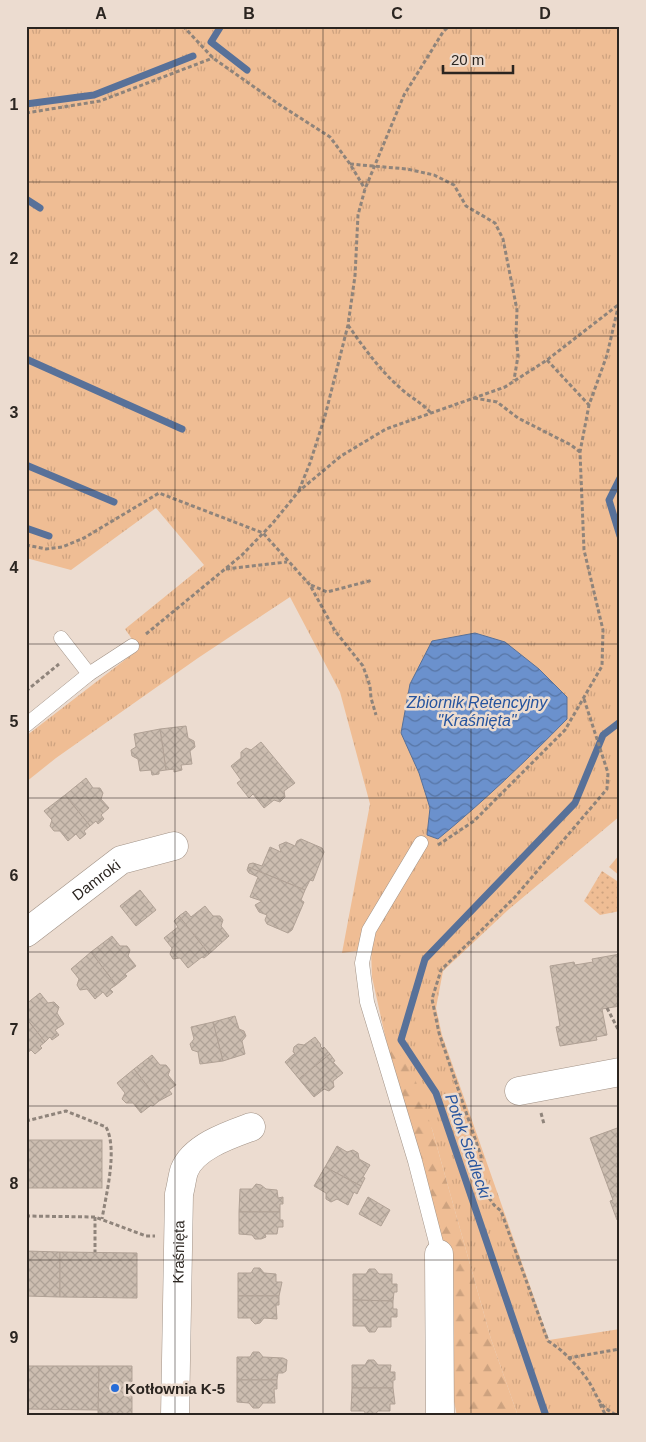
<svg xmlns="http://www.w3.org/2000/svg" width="646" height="1442" viewBox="0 0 646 1442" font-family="Arial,sans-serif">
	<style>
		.grass { fill: url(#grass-tufts) }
		.forest { fill: url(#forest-firs) }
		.park { fill: url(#park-dots) }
		.pitch { fill: #efbd94 }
		.water { fill: url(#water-waves); stroke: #587199 }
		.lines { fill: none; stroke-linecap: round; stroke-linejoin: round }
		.stream { stroke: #587199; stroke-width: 7 }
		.building { fill: url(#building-cross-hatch); stroke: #b0a195 }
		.service-casing { stroke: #a29387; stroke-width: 15 }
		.minor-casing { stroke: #a29387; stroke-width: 29 }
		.path { stroke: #8f847b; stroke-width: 3; stroke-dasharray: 4 2.5; stroke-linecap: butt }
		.service { stroke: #fff; stroke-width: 14 }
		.minor { stroke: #fff; stroke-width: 28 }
		.grid { fill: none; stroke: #2b2520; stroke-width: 1; stroke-opacity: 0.55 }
		.poi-dot { fill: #266cd8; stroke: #ecdcd0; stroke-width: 2 }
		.labels { text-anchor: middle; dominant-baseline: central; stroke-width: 5; stroke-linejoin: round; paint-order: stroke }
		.street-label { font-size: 15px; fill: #2b2520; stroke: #ecdcd0 }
		.poi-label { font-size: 15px; font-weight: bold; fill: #2b2520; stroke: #ecdcd0; text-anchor: start }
		.water-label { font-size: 16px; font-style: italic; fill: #26549e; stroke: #ecdcd0 }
		.neatline { fill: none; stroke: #2b2520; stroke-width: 2 }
		.grid-label { font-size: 16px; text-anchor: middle; font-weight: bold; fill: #2b2520 }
	</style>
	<defs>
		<pattern id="grass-tufts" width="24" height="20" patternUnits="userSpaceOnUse" patternTransform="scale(1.25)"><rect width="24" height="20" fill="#efbd94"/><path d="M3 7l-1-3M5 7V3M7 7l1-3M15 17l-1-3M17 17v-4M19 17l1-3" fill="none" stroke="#cda27f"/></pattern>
		<pattern id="forest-firs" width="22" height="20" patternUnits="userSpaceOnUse" patternTransform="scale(1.25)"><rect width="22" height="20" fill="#efbd94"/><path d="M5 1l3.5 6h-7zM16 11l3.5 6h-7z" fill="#cda27f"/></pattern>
		<pattern id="park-dots" width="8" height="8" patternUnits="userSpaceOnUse" patternTransform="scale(1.25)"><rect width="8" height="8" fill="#efbd94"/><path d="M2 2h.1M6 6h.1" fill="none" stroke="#cda27f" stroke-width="1.8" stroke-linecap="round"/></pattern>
		<pattern id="water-waves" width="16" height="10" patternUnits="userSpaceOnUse" patternTransform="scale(1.25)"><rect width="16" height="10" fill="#6b91cd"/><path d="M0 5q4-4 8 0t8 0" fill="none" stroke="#5876a6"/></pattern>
		<pattern id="building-cross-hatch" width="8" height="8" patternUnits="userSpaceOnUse" patternTransform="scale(1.25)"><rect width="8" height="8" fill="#ccbdb0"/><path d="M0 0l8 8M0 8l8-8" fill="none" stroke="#afa297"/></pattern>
	</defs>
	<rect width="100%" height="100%" fill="#ecdcd0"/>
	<path class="grass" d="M26,26H620V816L508,910L443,971L436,1008L442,1035L549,1340L620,1329V1416H518L491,1339L432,1129L388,1049L372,977L371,949L342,953L370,804L340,692L290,597L198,658L56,758L26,782V736L139,649L125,629L204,565L156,508L71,570L26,558Z"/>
	<path class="forest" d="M388,1049L399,1053L414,1076L432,1129L491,1339L518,1416H457L452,1392L453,1284Z"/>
	<path class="park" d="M602,871L620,883V911L600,915L584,901Z"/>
	<path class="pitch" d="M620,854V876L609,867Z"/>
	<path class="water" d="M475,633L505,642L539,669L567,697V719C526,761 484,801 438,839L427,835L430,808L419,773L401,733L410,684L432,641Z"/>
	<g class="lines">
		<g class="stream">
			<path d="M221,26L211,42L247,70"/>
			<path d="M26,104L94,95L193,56"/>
			<path d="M26,199L40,208"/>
			<path d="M26,359L182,429"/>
			<path d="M26,465L114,502"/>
			<path d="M620,478L609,500L620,536"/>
			<path d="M26,528L49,536"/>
			<path d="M546,1416L436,1093L401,1040L425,959L575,803L603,735L620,722"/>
		</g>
	</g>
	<g class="building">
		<path d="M186,726L188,738L194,741L195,747L190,751L192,764L181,765L182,770L174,772V769L166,770L160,729Z"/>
		<path d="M160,729L166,770L159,771V774L152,775L151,770L140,771L138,759L132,756L131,750L136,747L134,734Z"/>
		<path d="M261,742L295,783L284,791L285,797L280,802L274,800L264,808L253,794L249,798L237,783L241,780L231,766L241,758V752L246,748L251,750Z"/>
		<path d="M86,778L93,788H100L103,793L101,799L109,808L101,815L104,819L98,824L96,821L90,826L65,795Z"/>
		<path d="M65,795L90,826L84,831L86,834L80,839L76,834L68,841L60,831H54L50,826L52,820L44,811Z"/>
		<path d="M301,839L322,848L324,852L313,881L310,880L305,890L248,867L249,864L253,863L262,866L270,847L281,852L279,845L286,842L295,846L297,841Z"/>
		<path d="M248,867L305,890L301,900L304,902L292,930L288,933L267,924L265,920L267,915L259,912L255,905L262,901L250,897L258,877L249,873L247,870Z"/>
		<path d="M140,890L156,910L136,926L120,906Z"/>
		<path d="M205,906L213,916H220L223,920L221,926L229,936L209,954L179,916L186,911L191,917Z"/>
		<path d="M179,916L209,954L204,958L202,957L188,968L180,958L173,959L170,954L172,948L164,938L178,927L174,921Z"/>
		<path d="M112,936L120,946H127L130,950L128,956L136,966L125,974L127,976L116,985L91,952Z"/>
		<path d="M91,952L116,985L110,989L113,992L107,997L103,992L95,999L87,989L80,990L77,985L79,979L71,969Z"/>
		<path d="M620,954V1006L602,1009L607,1035L596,1037L597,1040L560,1046L556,1027L560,1026L550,966L574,962L575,965L593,962L592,959Z"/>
		<path d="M40,993L48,1003L54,1002L59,1007L57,1013L64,1024L55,1030L59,1035L52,1040L50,1037L45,1042L26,1018V1004Z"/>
		<path d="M235,1016L239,1029L244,1031L246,1036L242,1041L245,1054L223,1061L213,1022Z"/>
		<path d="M26,1018L45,1042L40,1046L42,1048L35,1054L31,1050L26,1054Z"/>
		<path d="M213,1022L223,1061L200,1064L198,1052L192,1050L190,1044L194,1039L191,1027Z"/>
		<path d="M315,1037L321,1045L320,1046L323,1049L324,1047L330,1054L299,1079L285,1062L295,1053L293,1052L294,1047L298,1044L304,1045Z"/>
		<path d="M330,1054L335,1061L333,1062L343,1073L333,1081L334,1087L329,1091L324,1089L314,1097L299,1079Z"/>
		<path d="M152,1055L160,1065H166L170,1070L168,1075L176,1085L169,1090L172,1094L159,1101L134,1069Z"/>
		<path d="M134,1069L159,1101L153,1106L151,1105L141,1113L133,1103H126L122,1099L125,1093L117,1083Z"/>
		<path d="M620,1127V1220H617L610,1201L613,1200L590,1138Z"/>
		<rect x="26" y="1140" width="76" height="48"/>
		<path d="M337,1146L347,1152L353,1150L358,1153L359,1159L370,1165L363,1177L365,1178L361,1186L325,1167Z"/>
		<path d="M325,1167L361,1186L357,1194L354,1192L348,1205L337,1199L331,1202L326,1199V1193L314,1186Z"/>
		<path d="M256,1184L261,1185L266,1189L277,1190L278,1198L283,1197V1204H280V1212H239L240,1189H252Z"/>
		<path d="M368,1197L390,1210L381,1226L359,1214Z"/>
		<path d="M239,1212H280V1220H283V1227H278L277,1234H265L266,1237L261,1239H255L252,1235L239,1234Z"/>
		<path d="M26,1251L60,1252V1297L26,1296Z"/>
		<path d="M60,1252L137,1253V1298L60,1297Z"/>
		<path d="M254,1268H260L264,1273L276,1274V1282H282L279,1296H238V1273H251Z"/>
		<path d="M369,1269H375L379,1274H392V1284H397V1292H394L393,1301L353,1300V1274H366Z"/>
		<path d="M238,1296H279V1305H276L277,1319L264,1318L260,1323L255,1324L251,1320V1318H238Z"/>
		<path d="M353,1300L393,1301V1309H397V1317H391V1327H378L375,1332H369L365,1326H353Z"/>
		<path d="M253,1352H259L263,1357L283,1358L287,1360L286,1371L283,1373H278L277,1380H237V1357H250Z"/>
		<path d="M368,1360H374L378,1365H391L390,1372H395V1380H393V1388H352V1365H365Z"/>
		<path d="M26,1366H99V1410L26,1409Z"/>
		<path d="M99,1366H132V1414L98,1413Z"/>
		<path d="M237,1380H277V1389H274L275,1403H263L259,1408H253L249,1403L237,1402Z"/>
		<path d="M352,1388H393L395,1404H390V1411H378L374,1416H367L364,1411H351Z"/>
	</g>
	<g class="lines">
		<g class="service-casing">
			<g id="service">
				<path d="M61,638L89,674"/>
				<path d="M26,725L89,674L132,646"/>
				<path d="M421,843L369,930L362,963L367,1002L415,1161L439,1254"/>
			</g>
		</g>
		<g class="minor-casing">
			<g id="minor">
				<path id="s1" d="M26,933L121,860L174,846"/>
				<path d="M519,1091L620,1072"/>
				<path d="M439,1254L440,1416"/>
				<path id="s2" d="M175,1416L179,1194C181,1187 182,1178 184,1171C193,1147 229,1135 251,1127"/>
			</g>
		</g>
		<g class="path">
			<path d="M183,26L213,58L277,103L330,137L350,164L365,189"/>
			<path d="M26,113L100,101L213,58"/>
			<path d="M350,164L407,169L434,175L454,185L466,206L495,223L503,239L517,310L516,333L518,356L514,380"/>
			<path d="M348,325C366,351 382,373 406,393C415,400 423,404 431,413"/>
			<path d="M547,360L589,405"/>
			<path d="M474,398L497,402L518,418L571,445L580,452"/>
			<path d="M299,490L310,463L325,416L348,325L355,276L358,215L365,189L404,95L443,32L449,26"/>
			<path d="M26,545L46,549L62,547L84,538L159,493L263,533L310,585L335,631L363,666L370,686L371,698L376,715"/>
			<path d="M226,569L287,562"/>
			<path d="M311,585L327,592L373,580"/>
			<path d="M146,634L242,555L272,524L299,491L341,456L386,429L505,387L547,360L618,305"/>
			<path d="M26,691L59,664"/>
			<path d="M584,699L608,773L607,789L515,897L441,970L432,999L439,1033L481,1156V1179L485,1192L494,1205L501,1211L548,1341C563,1350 577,1365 587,1379C599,1396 596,1406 619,1416"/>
			<path d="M438,845L474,821L565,730L602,666L603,630L584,550L580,452L589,405L607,355L620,299"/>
			<path d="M607,1008L620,1033"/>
			<path d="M541,1113L544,1124"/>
			<path d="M26,1121L66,1111L106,1127C118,1149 106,1195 102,1219"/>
			<path d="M26,1216L95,1217L146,1236H155"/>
			<path d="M95,1217V1252"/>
			<path d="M568,1358L620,1349"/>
			<path d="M600,1404L606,1416"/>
		</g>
		<use href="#service" class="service"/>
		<use href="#minor" class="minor"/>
	</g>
	<path class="grid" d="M175,26V1416M323,26V1416M471,26V1416M26,182H620M26,336H620M26,490H620M26,644H620M26,798H620M26,952H620M26,1106H620M26,1260H620"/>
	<circle class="poi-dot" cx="115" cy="1388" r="5"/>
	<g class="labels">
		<g class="street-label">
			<text stroke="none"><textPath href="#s1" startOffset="88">Damroki</textPath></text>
			<text stroke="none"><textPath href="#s2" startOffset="164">Kraśnięta</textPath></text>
		</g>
		<g class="poi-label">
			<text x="125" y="1388">Kotłownia K-5</text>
		</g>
		<g class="water-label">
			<text x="477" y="702">Zbiornik Retencyjny<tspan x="477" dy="18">"Kraśnięta"</tspan></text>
			<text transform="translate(468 1146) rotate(71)">Potok Siedlecki</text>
		</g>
	</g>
	<rect width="646" height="1442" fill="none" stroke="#ecdcd0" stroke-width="55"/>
	<path d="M443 65v8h70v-8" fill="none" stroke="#2b2520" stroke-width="2.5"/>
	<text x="451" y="65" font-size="15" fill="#2b2520" stroke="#ecdcd0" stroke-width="4" paint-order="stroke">20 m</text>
	<rect x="28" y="28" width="590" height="1386" class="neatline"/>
	<g class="grid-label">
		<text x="101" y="19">A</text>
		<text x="249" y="19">B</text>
		<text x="397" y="19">C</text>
		<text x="545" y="19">D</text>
		<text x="14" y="110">1</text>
		<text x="14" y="264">2</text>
		<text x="14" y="418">3</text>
		<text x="14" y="573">4</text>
		<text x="14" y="727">5</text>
		<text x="14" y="881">6</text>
		<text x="14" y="1035">7</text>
		<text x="14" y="1189">8</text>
		<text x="14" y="1343">9</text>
	</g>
</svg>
